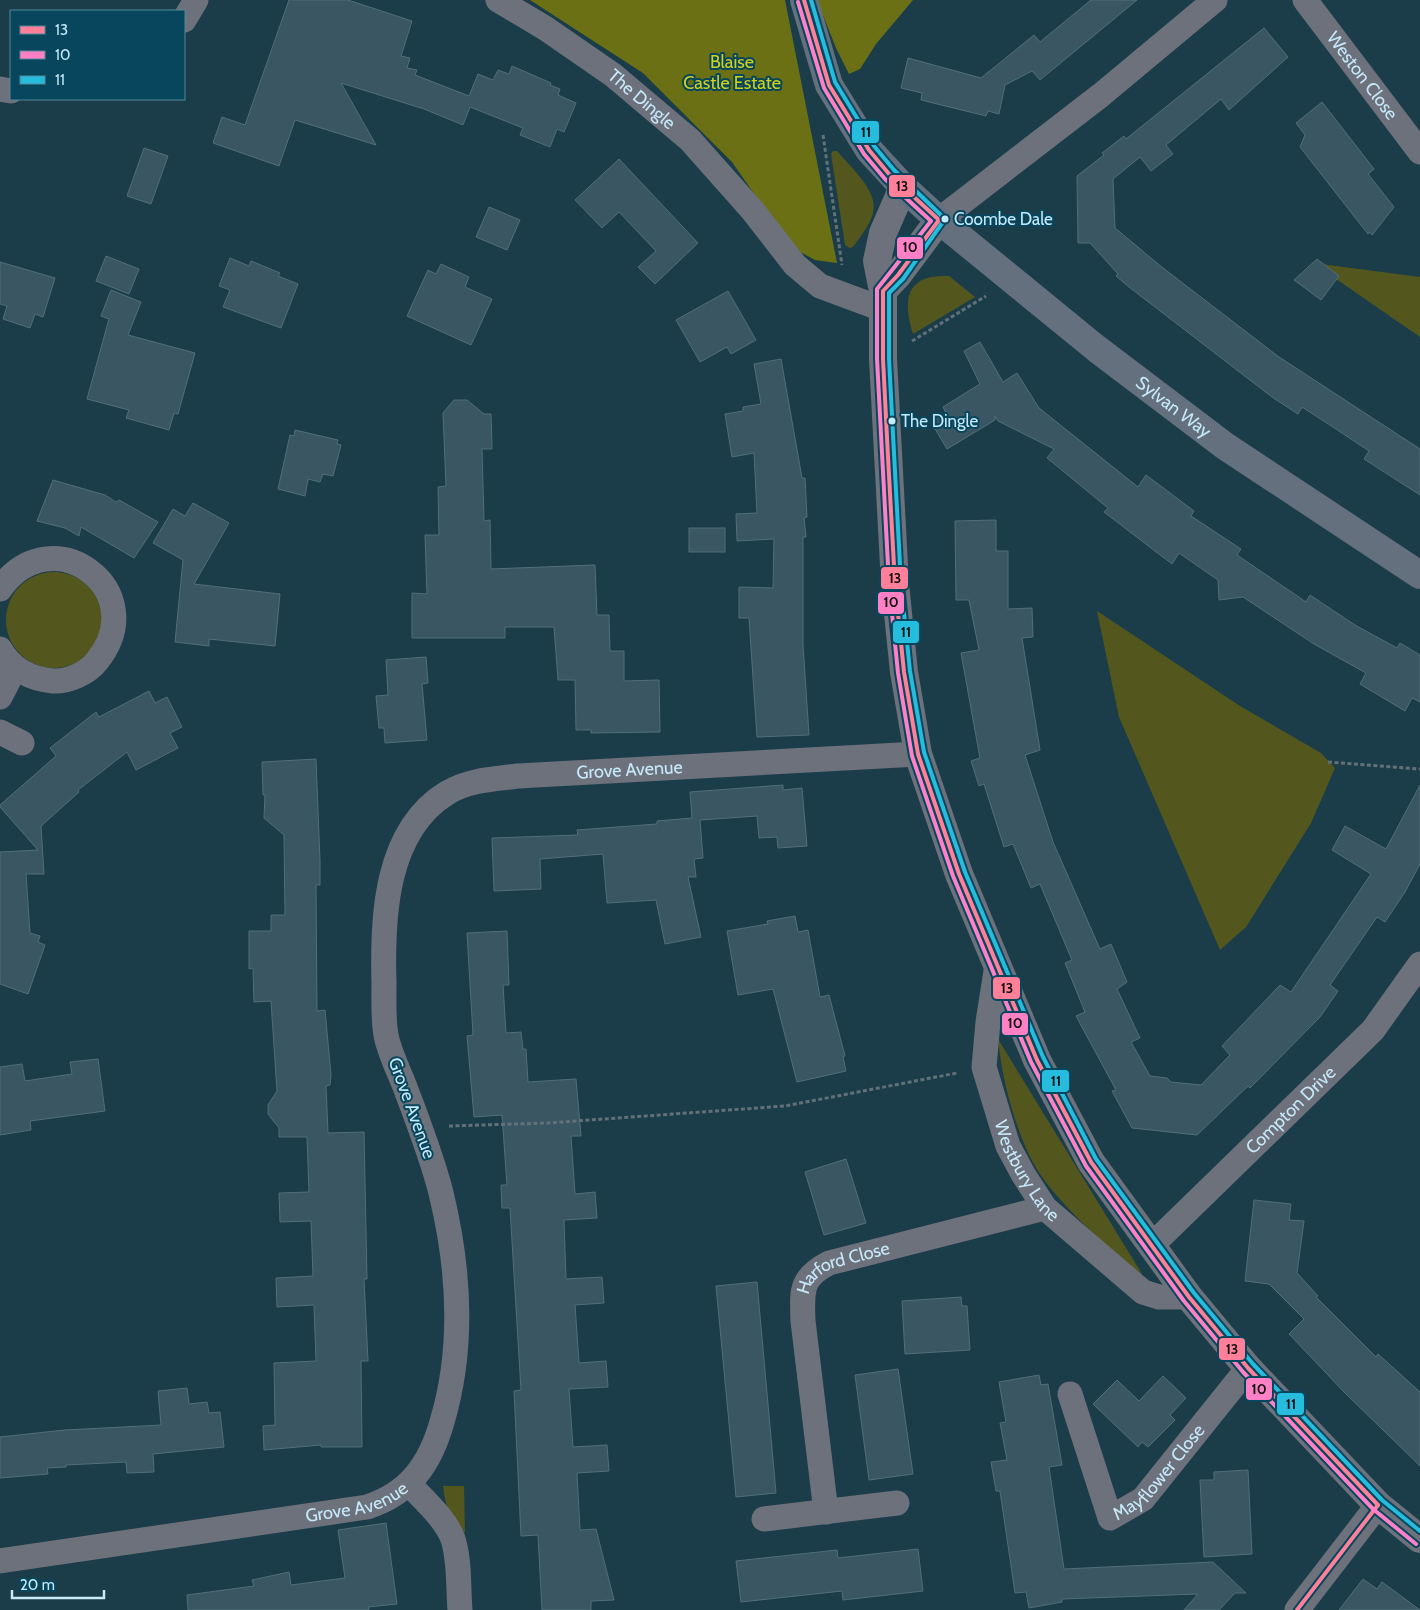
<svg xmlns="http://www.w3.org/2000/svg" width="1420" height="1610" viewBox="0 0 1420 1610" font-family="Cabin,sans-serif">
	<style>
		.green { fill: #53571e }
		.forest { fill: #6c7015 }
		.building { fill: #395662; stroke: #516f7a }
		.lines { fill: none; stroke-linecap: round; stroke-linejoin: round }
		.path { stroke: #627079; stroke-width: 3; stroke-dasharray: 4 2.5; stroke-linecap: butt }
		.minor { stroke: #6d717b; stroke-width: 25 }
		.tertiary { stroke: #6d717b; stroke-width: 28 }
		.primary { stroke: #64707d; stroke-width: 28 }
		.bus-1-casing { stroke: #07465d; stroke-width: 8 }
		.bus-2-casing { stroke: #07465d; stroke-width: 8 }
		.bus-3-casing { stroke: #07465d; stroke-width: 8 }
		.bus-1 { stroke: #ff8098; stroke-width: 4 }
		.bus-2 { stroke: #ff80c5; stroke-width: 4 }
		.bus-3 { stroke: #26bcdd; stroke-width: 4 }
		.bus-dot { fill: #c6e9fa; stroke: #07465d; stroke-width: 2 }
		.labels { text-anchor: middle; dominant-baseline: central; stroke-width: 4; stroke-linejoin: round; paint-order: stroke }
		.bus-label { font-size: 17px; fill: #c6e9fa; stroke: #07465d; text-anchor: start }
		.park-label { font-size: 18px; fill: #d1d01a; stroke: #07465d }
		.street-label { font-size: 18px; fill: #c6e9fa; stroke: #07465d }
		.line-badge { stroke: #07465d; stroke-width: 2 }
		.pale-badge-label { font-size: 14px; text-anchor: middle; font-weight: bold; fill: #111 }
	</style>
	<rect width="100%" height="100%" fill="#1b3d49"/>
	<g class="green">
		<path d="M833,151H837C850,167 879,191 873,213C870,225 860,237 853,247L850,248L845,245L831,154Z"/>
		<path d="M1313,263L1420,277V337Z"/>
		<path d="M949,276L975,297L913,334C902,299 906,274 949,276Z"/>
		<circle cx="54" cy="620" r="48"/>
		<path d="M1097,611L1240,706L1321,753L1335,768L1311,823L1246,927L1220,950L1119,717Z"/>
		<path d="M998,1039L1142,1274L1130,1267C1098,1237 1049,1196 1030,1157C1013,1121 1002,1078 998,1039Z"/>
		<path d="M443,1486H464L465,1533C450,1519 445,1505 443,1486Z"/>
	</g>
	<g class="forest">
		<path d="M530,0H785L837,263L815,260L791,247L732,162L643,73Z"/>
		<path d="M817,0H913L876,44L860,69L849,74L836,48Z"/>
	</g>
	<g class="building">
		<path d="M289,0H348L412,21L401,56L410,58L407,68L417,70L415,75L469,96L478,74L493,80L498,70L509,74L512,66L551,83L550,85L560,89L558,95L576,103L564,132L557,129L550,147L520,135L523,128L470,107L463,125L424,109L341,83L376,145L295,120L279,166L213,143L222,117L245,125Z"/>
		<path d="M1091,0H1137L1040,80L1032,71L1005,85L999,114L988,111L986,116L921,100L922,93L901,88L908,58L981,78L1034,35L1040,42Z"/>
		<path d="M1264,28L1288,57L1229,110L1221,99L1166,145L1173,154L1151,171L1140,157L1113,179L1115,228L1163,268L1279,357L1420,449V495L1364,459L1369,451L1336,429L1302,407L1298,414L1272,397L1129,287L1116,276L1118,274L1090,243H1078L1077,176L1104,155L1102,153L1124,136L1126,139Z"/>
		<path d="M1322,102L1374,169L1368,174L1394,207L1372,235L1370,232L1368,234L1300,147L1305,135L1296,123Z"/>
		<path d="M144,148L168,156L151,204L127,196Z"/>
		<path d="M619,159L698,243L655,284L638,267L656,251L619,212L602,228L575,200Z"/>
		<path d="M489,207L520,220L507,250L476,237Z"/>
		<path d="M106,256L139,269L129,294L96,281Z"/>
		<path d="M230,258L249,266L251,261L280,273L278,276L298,284L281,328L223,307L230,290L219,286Z"/>
		<path d="M1317,259L1339,276L1321,300L1294,280Z"/>
		<path d="M0,262L55,278L43,317L35,314L30,328L3,319L7,306L0,304Z"/>
		<path d="M441,264L469,277L465,287L492,299L471,345L407,316L428,270L436,274Z"/>
		<path d="M111,290L141,302L128,335L195,353L178,414L174,413L169,430L126,418L129,410L87,399L109,319L101,316Z"/>
		<path d="M728,291L756,340L731,354L727,347L700,362L676,320Z"/>
		<path d="M980,342L1003,382L1017,373L1039,408L1138,487L1146,475L1194,511L1191,516L1241,549L1237,555L1306,602L1310,595L1355,625L1397,648L1400,643L1420,655V702L1412,698L1405,711L1360,684L1366,673L1314,644L1243,597L1219,600L1218,580L1179,553L1172,564L1104,512L1108,508L1047,458L1054,449L998,421L995,416V420L947,449L931,422L946,413L943,407L980,384L964,351Z"/>
		<path d="M781,359L802,478H805L807,517L804,518L806,537H803V645L809,735L757,737L749,618H739V587L773,588L774,539L737,541L736,514L757,513L754,453L732,457L725,414L743,411V407L761,404L754,364Z"/>
		<path d="M454,400H467L484,414H491L492,449H482L484,521L490,520L491,569L595,565L597,615H609L610,651H624V681L659,680L660,732L591,733V730H576L575,680H558L554,627H505V638H412V593L427,594L425,535H439L438,487L446,486L443,413Z"/>
		<path d="M295,430L338,440L337,444L341,445L333,476L323,474L320,482L308,479L305,496L278,489L290,435L294,436Z"/>
		<path d="M53,480L105,495L116,502L119,500L158,522L134,558L81,527L79,536L65,528L37,521Z"/>
		<path d="M193,503L229,523L194,584L280,594L275,646L209,639V646L175,642L183,560L153,543L173,509L185,516Z"/>
		<path d="M996,520V551H1008V609L1032,608L1033,637L1022,638L1040,750L1025,755L1053,842L1100,949L1111,944L1127,982L1117,989L1140,1038L1131,1042L1150,1076L1167,1078L1171,1082L1201,1085L1230,1055L1222,1046L1280,985L1291,992L1371,874L1332,850L1345,826L1386,849L1420,785V864L1405,892L1385,922L1377,917L1330,985L1338,991L1320,1017L1250,1088L1248,1086L1197,1135L1132,1128L1112,1091L1116,1090L1076,1016L1085,1012L1065,963L1072,960L1040,884L1031,888L1013,844L1004,847L984,784L979,786L971,761L980,758L961,653L979,650L969,600H956L955,521Z"/>
		<rect x="689" y="528" width="36" height="24"/>
		<path d="M426,657L428,683L422,684L427,740L385,743L384,728H379L376,696L388,695L386,660Z"/>
		<path d="M149,691L155,703L167,697L182,727L170,733L178,748L136,770L127,752L78,790L79,792L41,826L44,874H26L30,933L40,936L38,942L45,945L28,994L0,984V852L38,850L0,807V805L56,756L50,748L96,712L99,717Z"/>
		<path d="M316,759L320,861V885H316L317,1011L325,1010L331,1075L330,1085L326,1086L328,1133L364,1132L367,1279H364L368,1361H361L362,1447H321V1445L264,1450L263,1426L275,1425L274,1363L316,1361L314,1305L277,1307L276,1278L313,1276L311,1221L280,1222L279,1193L309,1192L307,1137H279V1128L268,1114V1105L277,1091L271,1001L254,1002L253,968L249,969V931H271V915H285L284,835L264,818L265,795H263L262,762Z"/>
		<path d="M783,785V790L802,788L807,846L778,848L777,837L759,838L757,816L700,820L703,858L694,859L696,877H688L701,937L665,944L656,900L607,903L603,854L540,859L541,889L494,891L492,838L578,835L577,830L657,824V821L692,818L690,792Z"/>
		<path d="M795,916L798,932L808,930L820,997L829,995L845,1056L843,1057L846,1071L797,1082L773,989L738,995L727,931L768,924L767,921Z"/>
		<path d="M507,931L509,985H503L506,1033L521,1032L523,1049H526L528,1082L576,1079L581,1136H571L575,1194L595,1192L597,1218L564,1220L566,1279L602,1277L604,1303L575,1305L579,1363L606,1361L608,1387L569,1389L573,1447L607,1445L609,1471L577,1473L580,1530L596,1529L614,1600L591,1601V1610H542L538,1535L521,1536L514,1391L521,1390L510,1208H502L501,1185H507L502,1115L474,1117L467,1036L473,1035L467,933Z"/>
		<path d="M98,1059L105,1111L30,1121L31,1130L0,1135V1067L22,1064L25,1081L72,1074L70,1062Z"/>
		<path d="M846,1159L866,1223L824,1235L805,1172Z"/>
		<path d="M1254,1200L1291,1204L1289,1220L1304,1221L1297,1273L1318,1296L1316,1297L1376,1357L1378,1354L1420,1392V1466L1345,1393L1289,1334L1304,1319L1269,1284L1245,1281Z"/>
		<path d="M757,1282L776,1493L736,1497L716,1286Z"/>
		<path d="M961,1297L962,1306H967L970,1350L905,1354L902,1301Z"/>
		<path d="M898,1369L913,1474L869,1480L855,1375Z"/>
		<path d="M1039,1375L1041,1385L1048,1384L1062,1465L1049,1467L1064,1569L1213,1562L1246,1593H1235L1219,1610H1184L1198,1594L1062,1599V1602L1029,1608L1026,1592L1015,1593L1000,1491H996L991,1462L1007,1460L1000,1423L1006,1422L999,1382Z"/>
		<path d="M1163,1376L1186,1398L1170,1415L1175,1420L1148,1447L1142,1442L1138,1447L1093,1404L1117,1380L1139,1401Z"/>
		<path d="M187,1388L189,1404L207,1402L209,1413L220,1412L224,1447L153,1454L154,1472L127,1473L126,1462L66,1465V1467L47,1468L48,1474L0,1478V1437L65,1430L161,1425L158,1391Z"/>
		<path d="M1248,1470L1252,1554L1204,1557L1200,1480H1214V1472Z"/>
		<path d="M386,1523L397,1604L368,1607L369,1610H188L187,1595L254,1586L252,1580L289,1572L291,1585L345,1578L338,1530Z"/>
		<path d="M918,1549L923,1591L843,1600L842,1591L741,1602L736,1561L837,1550L838,1558Z"/>
		<path d="M1363,1579L1377,1589L1382,1582L1420,1610H1339Z"/>
	</g>
	<g class="lines">
		<g class="path">
			<path d="M823,135L842,265"/>
			<path d="M912,341L986,296"/>
			<path d="M1328,762L1420,769"/>
			<path d="M449,1126L548,1123L785,1106L957,1073"/>
		</g>
		<g class="minor">
			<path id="s1" d="M498,0L545,28L613,75L690,140L753,211L795,265L820,286L882,309"/>
			<path id="s2" d="M1305,0L1420,152"/>
			<path d="M184,20L196,0"/>
			<path d="M0,89L11,91"/>
			<path d="M939,220L1101,95L1215,0"/>
			<path d="M0,589C52,515 154,591 97,661C88,673 68,682 53,681C31,679 11,669 0,649"/>
			<path d="M0,697L15,668"/>
			<path d="M0,732L22,743"/>
			<path id="s3" d="M997,965L988,1022L984,1067L1008,1146L1023,1174L1045,1208L1143,1292L1159,1297H1189"/>
			<path id="s4" d="M1151,1246L1373,1030L1420,964"/>
			<path id="s5" d="M1070,1394L1110,1518L1143,1499L1248,1368"/>
			<path d="M409,1484C424,1500 445,1518 453,1539C460,1561 458,1587 460,1610"/>
			<path id="s6" d="M826,1512L803,1321C802,1291 800,1278 829,1263L1045,1208"/>
			<path d="M764,1519L897,1503"/>
			<path id="s7" d="M0,1561L367,1507C410,1493 430,1464 442,1422C464,1348 459,1267 441,1193C432,1157 418,1122 405,1087C399,1071 389,1052 386,1035C383,1018 384,1000 384,983C382,918 385,831 447,793C468,780 494,779 518,776L918,754"/>
			<path d="M1297,1610L1378,1505"/>
		</g>
		<g class="tertiary">
			<path d="M903,187L883,233L877,261L883,291V359L895,584L904,672L918,754L959,874L1037,1060L1091,1162L1189,1297L1248,1368L1378,1505L1420,1539"/>
			<path d="M883,291L898,275L939,220"/>
		</g>
		<path class="primary" id="s8" d="M804,0L829,85L869,150L903,187L939,220L1097,349L1225,446L1420,575"/>
		<g class="bus-1-casing">
			<g id="bus-1">
				<path d="M804,0L829,85L869,150L889,174L939,220L898,275L883,291V359L888,457L895,584L904,672L918,754L959,874L1037,1060L1091,1162L1189,1297L1248,1368L1378,1505"/>
				<path d="M1297,1610L1378,1505"/>
			</g>
		</g>
		<g class="bus-2-casing">
			<path id="bus-2" d="M798,2L824,88L864,154L885,179L931,221L877,289V359L889,584L898,673L912,756L953,876L1031,1062L1086,1166L1184,1301L1243,1372L1373,1509L1416,1544"/>
		</g>
		<g class="bus-3-casing">
			<path id="bus-3" d="M811,0L835,82L874,146L894,170L945,219L903,279L889,293V359L901,584L910,671L924,752L965,872L1043,1057L1096,1159L1194,1293L1253,1364L1382,1500L1420,1531"/>
		</g>
		<use href="#bus-1" class="bus-1"/>
		<use href="#bus-2" class="bus-2"/>
		<use href="#bus-3" class="bus-3"/>
	</g>
	<g class="bus-dot">
		<circle cx="945" cy="219" r="4.5"/>
		<circle cx="892" cy="421" r="4.5"/>
	</g>
	<g class="labels">
		<g class="bus-label">
			<text x="954" y="219">Coombe Dale</text>
			<text x="901" y="421">The Dingle</text>
		</g>
		<g class="park-label">
			<text x="732" y="62">Blaise<tspan x="732" dy="21">Castle Estate</tspan></text>
		</g>
		<g class="street-label">
			<text stroke="none"><textPath href="#s2" startOffset="95">Weston Close</textPath></text>
			<text stroke="none"><textPath href="#s1" startOffset="175">The Dingle</textPath></text>
			<text stroke="none"><textPath href="#s8" startOffset="564">Sylvan Way</textPath></text>
			<text stroke="none"><textPath href="#s7" startOffset="1336">Grove Avenue</textPath></text>
			<text transform="translate(412 1108) rotate(70)">Grove Avenue</text>
			<text stroke="none"><textPath href="#s4" startOffset="195">Compton Drive</textPath></text>
			<text stroke="none"><textPath href="#s3" startOffset="216">Westbury Lane</textPath></text>
			<text stroke="none"><textPath href="#s6" startOffset="272">Harford Close</textPath></text>
			<text stroke="none"><textPath href="#s5" startOffset="198">Mayflower Close</textPath></text>
			<text stroke="none"><textPath href="#s7" startOffset="362">Grove Avenue</textPath></text>
		</g>
	</g>
	<g class="line-badge">
		<rect x="851" y="120" width="29" height="24" rx="5" fill="#26bcdd"/>
		<rect x="888" y="174" width="28" height="24" rx="5" fill="#ff8098"/>
		<rect x="896" y="236" width="28" height="24" rx="5" fill="#ff80c5"/>
		<rect x="880" y="566" width="29" height="24" rx="5" fill="#ff8098"/>
		<rect x="877" y="591" width="28" height="24" rx="5" fill="#ff80c5"/>
		<rect x="892" y="620" width="28" height="24" rx="5" fill="#26bcdd"/>
		<rect x="992" y="976" width="29" height="24" rx="5" fill="#ff8098"/>
		<rect x="1001" y="1012" width="28" height="24" rx="5" fill="#ff80c5"/>
		<rect x="1041" y="1069" width="29" height="24" rx="5" fill="#26bcdd"/>
		<rect x="1218" y="1337" width="28" height="24" rx="5" fill="#ff8098"/>
		<rect x="1245" y="1377" width="28" height="24" rx="5" fill="#ff80c5"/>
		<rect x="1276" y="1392" width="29" height="24" rx="5" fill="#26bcdd"/>
	</g>
	<g class="pale-badge-label">
		<text x="866" y="137">11</text>
		<text x="902" y="191">13</text>
		<text x="910" y="252">10</text>
		<text x="895" y="583">13</text>
		<text x="891" y="607">10</text>
		<text x="906" y="637">11</text>
		<text x="1007" y="993">13</text>
		<text x="1015" y="1028">10</text>
		<text x="1056" y="1086">11</text>
		<text x="1232" y="1354">13</text>
		<text x="1259" y="1394">10</text>
		<text x="1291" y="1409">11</text>
	</g>
	<rect x="10" y="10" width="175" height="90" fill="#07465d" stroke="#53879c"/>
	<rect x="20" y="26" width="25" height="8" fill="#ff8098" stroke="#53879c"/>
	<text x="55" y="35" font-size="15" fill="#c6e9fa">13</text>
	<rect x="20" y="51" width="25" height="8" fill="#ff80c5" stroke="#53879c"/>
	<text x="55" y="60" font-size="15" fill="#c6e9fa">10</text>
	<rect x="20" y="76" width="25" height="8" fill="#26bcdd" stroke="#53879c"/>
	<text x="55" y="85" font-size="15" fill="#c6e9fa">11</text>
	<path d="M12 1590v8h92v-8" fill="none" stroke="#c6e9fa" stroke-width="2.5"/>
	<text x="20" y="1590" font-size="15" fill="#c6e9fa" stroke="#07465d" stroke-width="4" paint-order="stroke">20 m</text>
</svg>
